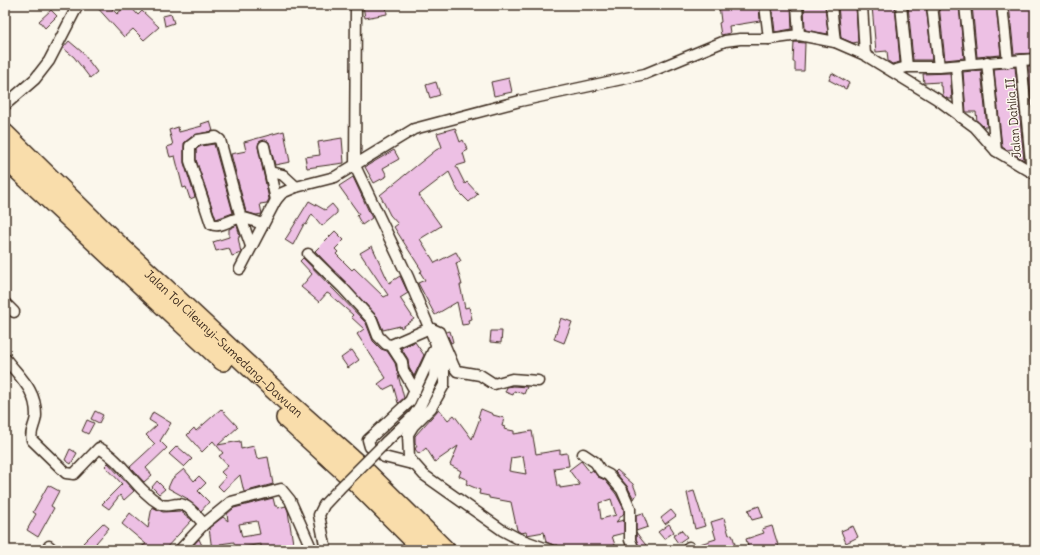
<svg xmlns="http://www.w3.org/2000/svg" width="1040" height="555" viewBox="0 0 1040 555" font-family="Delius,sans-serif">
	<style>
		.building { fill: #edc0e4; stroke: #3b2a1e; fill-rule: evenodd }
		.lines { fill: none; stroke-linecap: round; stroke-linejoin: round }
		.street-casing { stroke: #3b2a1e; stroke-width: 13 }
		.highway-casing { stroke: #3b2a1e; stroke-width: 22 }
		.street { stroke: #fbf7ec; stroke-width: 10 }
		.highway { stroke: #f9ddab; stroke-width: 19 }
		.street-bridge-casing { stroke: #3b2a1e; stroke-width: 13; stroke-linecap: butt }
		.street-bridge { stroke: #fbf7ec; stroke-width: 10 }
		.labels { text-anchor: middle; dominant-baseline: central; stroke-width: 3; stroke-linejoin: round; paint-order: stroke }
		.street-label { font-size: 12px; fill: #3b2a1e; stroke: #fbf7ec }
	</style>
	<rect width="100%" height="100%" fill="#fbf7ec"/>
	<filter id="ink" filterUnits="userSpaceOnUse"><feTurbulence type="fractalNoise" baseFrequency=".025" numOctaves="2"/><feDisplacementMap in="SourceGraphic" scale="8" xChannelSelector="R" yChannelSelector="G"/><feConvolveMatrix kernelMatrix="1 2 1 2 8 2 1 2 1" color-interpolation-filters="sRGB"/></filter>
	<g filter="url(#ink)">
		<g class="building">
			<path d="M95,5H108L117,14L127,5H129L138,15L142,11L159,27L144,40L133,29L124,37Z"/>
			<path d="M363,5H386L387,14L365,18Z"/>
			<path d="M719,5H759L760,21L729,26L730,33L721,35L719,23L721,22Z"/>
			<path d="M772,5H791L792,29L775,32Z"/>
			<path d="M804,5H825L828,34L805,30Z"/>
			<path d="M838,5H856L858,42L853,43L841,38Z"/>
			<path d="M878,5H895L900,62L892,64L888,61L887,51L876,52L872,6Z"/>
			<path d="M908,5H926L932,60H913Z"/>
			<path d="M939,5H959L964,58L945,60Z"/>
			<path d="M972,5H996L1001,55L977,57Z"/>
			<path d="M1009,5H1035V53L1014,54Z"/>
			<path d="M51,10L57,16L45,28L39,21Z"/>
			<path d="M171,14L174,23L165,26L163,16Z"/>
			<path d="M69,41L82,52L97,72L90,78L74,57L63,48Z"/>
			<path d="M794,42L805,43L804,71H795V62H793Z"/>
			<path d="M1028,66H1035V136Z"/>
			<path d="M1015,67L1024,160L1014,154V149L1007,150L1002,147L994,69Z"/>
			<path d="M981,70L987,127H984L977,121L976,112H966L963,72Z"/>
			<path d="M832,73L849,83L846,89L829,80Z"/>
			<path d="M950,73L952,99H948L943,96L942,86H940V82L924,83L923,74Z"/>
			<path d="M509,78L512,92L494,96L491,82Z"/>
			<path d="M436,82L440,95L430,98L426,85Z"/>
			<path d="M210,121L213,131L194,135L184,143V163L195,197L190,199L186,187L183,188L175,156L170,157L167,147L173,145L169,130L178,127L179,132L202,126L201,124Z"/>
			<path d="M455,128L460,142L463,140L468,150L463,153L466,163L456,166L465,184L467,182L478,194L469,202L458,191L449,172L419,195L441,226L420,239L435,263L456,252L461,261L456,263L462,285H460L465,308L469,307L472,319L468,320L469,324L462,325L457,302L435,315L418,283L425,280L420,272L422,271L394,227L398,224L390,215L380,195L436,150L442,147L437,133Z"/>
			<path d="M284,131L290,162L275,165L269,142L266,140L259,142L258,147L269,199L267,203L260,204L262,214L256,215L246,212L231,154L246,151L244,142Z"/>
			<path d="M342,138L344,163L307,168L305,157L320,155L318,142Z"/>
			<path d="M214,144L233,213L216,219L196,160V149L201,146Z"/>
			<path d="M394,150L399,159L383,168L387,176L374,183L365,167Z"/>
			<path d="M353,177L372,218L362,225L357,216L359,214L339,186Z"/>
			<path d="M309,201L325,210L332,204L337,210V213L322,226L312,214L306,225L304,224L293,245L285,240Z"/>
			<path d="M237,225L240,237H238L241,253L232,256L229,248L216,251L213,242L229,237V229Z"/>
			<path d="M335,231L344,240L335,249L338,252L336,254L352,270L354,268L384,297L388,295L360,253L372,246L389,283L400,276L408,293L400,298L414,319L401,328L400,326L383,330L377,316L315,251Z"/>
			<path d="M303,258L366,323L373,341L381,349L387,351L395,363L404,398L398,403L393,385L383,390L378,384L386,378L357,334L364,329L351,317L353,315L329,294L327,293L319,302L301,287L312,274L300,261Z"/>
			<path d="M561,318L572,322L564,343L554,339Z"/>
			<path d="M450,331L453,342L451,343L446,332Z"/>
			<path d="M491,331H502L501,343L490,342Z"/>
			<path d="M415,342L424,355L414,376L409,368L408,359L401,348Z"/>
			<path d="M352,350L359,360L348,368L341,358Z"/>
			<path d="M513,386L527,387L524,394L514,391L513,395L505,392L507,387Z"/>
			<path d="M221,409L238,427L218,445L240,441L241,449L254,446L257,459L268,457L273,484L244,492L240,475L223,491L218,486L226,477L221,472L228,466L219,456L223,453L213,441L202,452L187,435L194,428L196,431Z"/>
			<path d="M439,409L448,420L454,415L472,439L480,418L478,417L481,409L493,414V415L504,418L502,426L505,427L504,429L514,431V434L532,431L536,454L560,450V454L567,453L569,466L554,468L557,486H560V488L580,485L569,470L581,461L590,472L593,470L598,477L605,480L616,494L624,509V513L616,522L624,520V533L612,536L615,545L597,550H559L558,545H554L546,542L544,532L527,535L526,532L521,533L517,530L511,502L489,498V496L479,494L480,490L466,484L468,480L459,476L461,471L450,465L458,446L435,462L426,448L419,454L415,449L417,446L415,443V436ZM523,456L526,474L509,471L511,458ZM611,499L616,515L601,519L599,503Z"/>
			<path d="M95,411L103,415L99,423L91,419Z"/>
			<path d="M153,412L171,423L160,441L167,448L146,468L152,475L144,482L130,467L155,444L146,435L157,425L149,420Z"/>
			<path d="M87,420L94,423L88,434L82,431Z"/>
			<path d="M177,446L192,459L184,467L169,454Z"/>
			<path d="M70,449L77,453L71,464L65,460Z"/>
			<path d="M108,463L134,491L124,500L120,495L109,509L102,504L122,484L105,466Z"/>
			<path d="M184,469L194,481L199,476L206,483L198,491L209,502L201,511L187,500L188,499L168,488L172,479Z"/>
			<path d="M617,470L633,484L637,494L634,499L627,486L615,472Z"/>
			<path d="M157,481L165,489L159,494L152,487Z"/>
			<path d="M48,485L59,491L51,506L54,508L38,537L27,530L36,514L33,512Z"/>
			<path d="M694,491L705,526L695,529L687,493Z"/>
			<path d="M273,498L275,506H277L278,508L286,506L288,511L294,550H287L286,548L274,550L273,546L261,548V544L244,547L245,550H235L234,542L220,544L221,549L212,550L209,528L223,517L228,521L227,514L234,508ZM257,521L260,534L242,537L239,524Z"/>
			<path d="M759,506L763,517L752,520L748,510Z"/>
			<path d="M152,507L163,512L180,511L192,520L164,550H136L146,544L122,524L130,513L148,528Z"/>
			<path d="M671,510L676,516L665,524L661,518Z"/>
			<path d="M643,513L648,527L636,531V515Z"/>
			<path d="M724,518L729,535L732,534L735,544L731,545L733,550H701L700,544L716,539L711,522Z"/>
			<path d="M103,523L109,528L96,543L105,550H91L83,543Z"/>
			<path d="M669,524L674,532L664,539L658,532Z"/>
			<path d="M772,526L779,548L771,550H749L746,539L764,533L762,529Z"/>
			<path d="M853,526L858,537L846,543L841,531Z"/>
			<path d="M681,530L687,537L678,543L673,536Z"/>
			<path d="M636,532L641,539L650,550H640L636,539Z"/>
			<path d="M199,539L204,550H189Z"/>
		</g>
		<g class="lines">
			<g class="street-casing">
				<g id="street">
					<path d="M356,5L355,166L408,277L436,344L434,377L420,406L414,415L386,442"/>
					<path d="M765,5L769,39"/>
					<path d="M797,5L799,35"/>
					<path d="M831,5L835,42"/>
					<path d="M862,5L865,55"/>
					<path d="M901,5L907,67"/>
					<path d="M932,5L939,67"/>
					<path d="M965,5L971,63"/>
					<path d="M1002,5L1008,62"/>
					<path d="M1021,60L1032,172"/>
					<path d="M987,62L996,151"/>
					<path d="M956,66L960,117"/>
					<path d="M892,71L907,67H939L1035,59"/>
					<path d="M5,105L35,79L49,61L78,5"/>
					<path d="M264,146L276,200"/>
					<path d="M270,172L283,175L296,187"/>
					<path d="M251,246L241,218L220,140L216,137L198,140L190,146V161L211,224C221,229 231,218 241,218C248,218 256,222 263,224"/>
					<path d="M308,254L342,287L372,320L378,336L386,344L391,345L430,328L439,332L454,367L457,371L480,375L494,384L512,379L538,381"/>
					<path d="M240,269L276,200L282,193L296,187L335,177L414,129L520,101L645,74L725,41L740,39H769L799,35L835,42L865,55L937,99L975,127L996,151L1035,174"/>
					<path d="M5,303L14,312"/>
					<path d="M391,345L402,362L403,370L415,391"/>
					<path d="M438,347L444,362V385L431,408L413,426L408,434L409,458L424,475L502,530L517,538L550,550"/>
					<path d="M5,358C19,377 36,389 36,415C36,424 29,432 32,440L66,473L74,474L99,448C123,461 136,490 160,504C167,508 171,504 178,504C188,503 198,518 204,524"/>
					<path d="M370,447L368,440L410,401L433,351"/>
					<path d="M583,454L595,462L601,471L609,475L622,490L630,508V540L634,550"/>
					<path d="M384,457L412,464"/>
					<path d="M49,546L53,550"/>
					<path d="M689,547L691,550"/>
					<path d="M180,550L204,524L231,502L281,489L290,500L312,550"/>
					<path d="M326,550L319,515L324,505L339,489"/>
				</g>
			</g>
			<g class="highway-casing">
				<g id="highway">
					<path id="s1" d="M5,134L110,237L282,397L365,471L445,550"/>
					<path d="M5,158L223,361"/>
					<path d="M286,418L356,482L424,550"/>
				</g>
			</g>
			<use href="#street" class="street"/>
			<use href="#highway" class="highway"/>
			<g class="street-bridge-casing">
				<path id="street-bridge" d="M339,489L386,442"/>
			</g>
			<use href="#street-bridge" class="street-bridge"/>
		</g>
	</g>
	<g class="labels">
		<g class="street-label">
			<text transform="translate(1013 118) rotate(-95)">Jalan Dahlia II</text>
			<text stroke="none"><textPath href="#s1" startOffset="303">Jalan Tol Cileunyi–Sumedang–Dawuan</textPath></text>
		</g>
	</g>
	<rect width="1040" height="555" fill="none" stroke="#fbf7ec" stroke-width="20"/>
	<rect x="10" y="10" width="1020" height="535" fill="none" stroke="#3b2a1e" stroke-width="1.5" filter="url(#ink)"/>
</svg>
